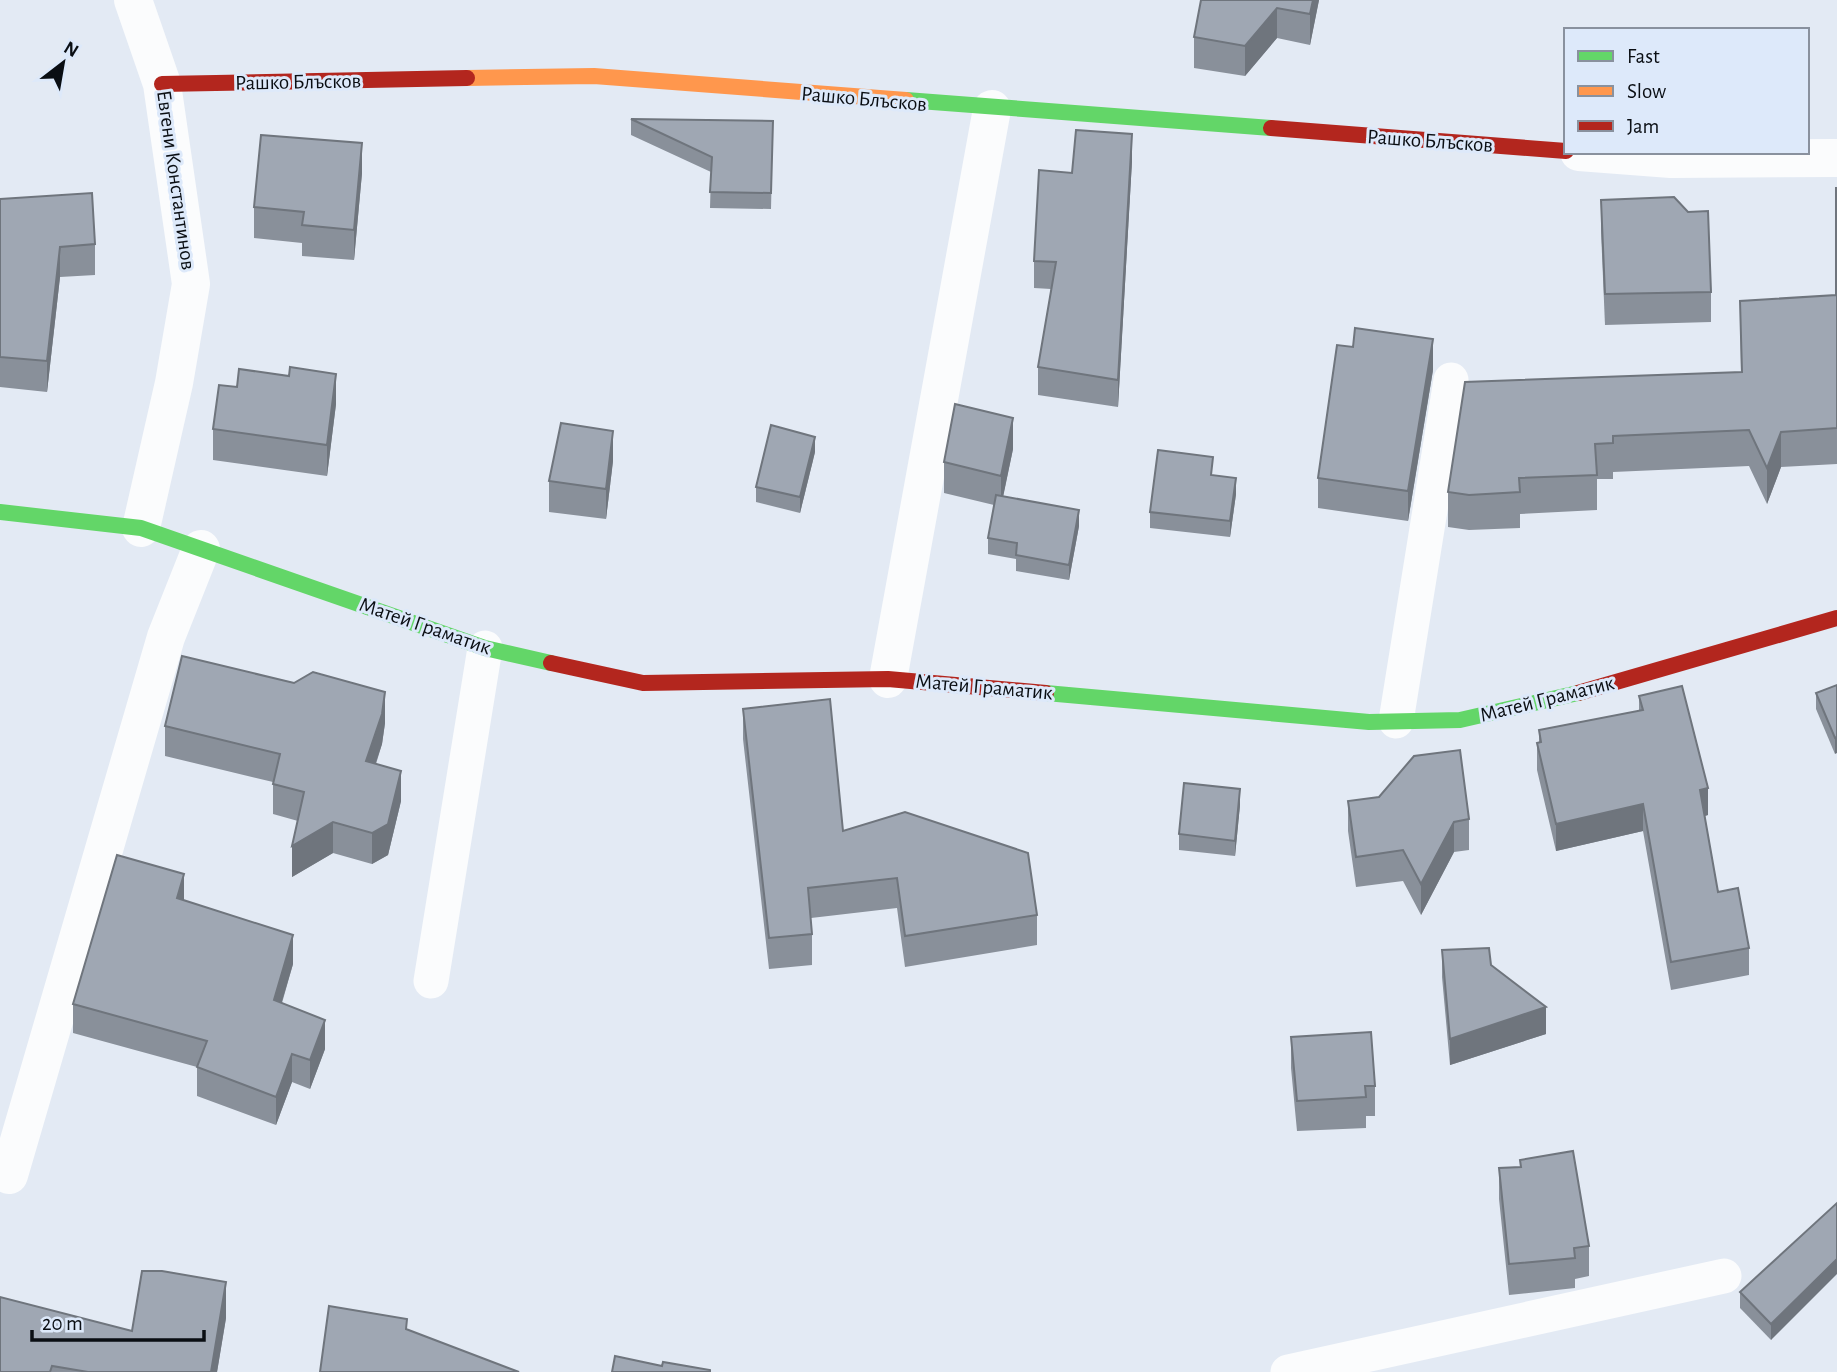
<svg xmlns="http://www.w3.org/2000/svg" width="1837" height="1372" viewBox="0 0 1837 1372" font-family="'Alegreya Sans',sans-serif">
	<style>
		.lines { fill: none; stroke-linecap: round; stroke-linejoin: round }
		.lane { stroke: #fbfcfd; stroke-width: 35 }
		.street { stroke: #fbfcfd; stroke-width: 38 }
		.fast { stroke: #63d668; stroke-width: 16 }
		.slow { stroke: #ff974d; stroke-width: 16 }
		.jam { stroke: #b3261e; stroke-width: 16 }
		.wall { fill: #89909a }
		.shaded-wall { fill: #6f757d }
		.building { fill: #9fa7b3; stroke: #6f757d; stroke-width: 2 }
		.labels { text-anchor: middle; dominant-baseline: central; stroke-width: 6; stroke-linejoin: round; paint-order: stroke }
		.street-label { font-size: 21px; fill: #0a0e13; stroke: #dde9fa }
	</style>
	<rect width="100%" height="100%" fill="#e3eaf4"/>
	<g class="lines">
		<g class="lane">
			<path d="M1396,721L1451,380"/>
			<path d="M431,981L485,648"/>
			<path d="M1288,1372L1724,1276"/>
		</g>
		<g class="street">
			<path d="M133,0L162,84L191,284L174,383L141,528"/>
			<path d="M1579,152L1671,159L1837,158"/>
			<path d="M888,679L992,109"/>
			<path d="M9,1175L166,637L201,549"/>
		</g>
		<g class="fast">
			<path d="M906,100L1271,128"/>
			<path d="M0,512L141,528L485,648L551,663"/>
			<path d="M1046,693L1369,722L1460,720L1578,693"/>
		</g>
		<path class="slow" d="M467,78L594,76L906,100"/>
		<g class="jam">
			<path d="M162,84L467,78"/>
			<path d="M1271,128L1566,151"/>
			<path d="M551,663L643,683L888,679L1046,693"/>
			<path d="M1578,693L1837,618"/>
		</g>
	</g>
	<g class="wall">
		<path d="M1201,0H1319L1310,45L1277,38L1245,76L1194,68V37Z"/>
		<path d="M631,119L773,121L771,209L710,208L711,172L631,135Z"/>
		<path d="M1132,161L1118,407L1038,395V367L1051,289L1034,288V261L1072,173Z"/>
		<path d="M362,173L354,260L302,256V243L254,238V207Z"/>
		<path d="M1837,188V464L1781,467L1767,504L1749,466L1613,472V479H1597V510L1520,514V528L1469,530L1448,527V492L1741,372L1740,301L1836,295Z"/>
		<path d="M0,199L95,244V275L60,277L47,392L0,387Z"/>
		<path d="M1601,200L1711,292V322L1605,325L1601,231Z"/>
		<path d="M1433,370L1408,521L1318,508V478Z"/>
		<path d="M289,376L336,404L327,476L213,460V429L237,387Z"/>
		<path d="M1013,449L1003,496L1079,526L1069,580L1016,571V559L988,554V538L994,505L944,493V462Z"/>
		<path d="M815,452L800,513L756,502V487Z"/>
		<path d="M613,461L606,519L549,512V481Z"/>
		<path d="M1213,475L1236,494L1230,537L1150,528V512Z"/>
		<path d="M1837,685L1835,754L1816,709V693Z"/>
		<path d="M1639,696L1708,815L1705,816L1718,892L1749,948V975L1671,990L1643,831L1556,851L1537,770V743L1539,742V730L1639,711Z"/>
		<path d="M743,709L843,831L1037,915V945L905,967L897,908L811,918L812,934V965L769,969L743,739Z"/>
		<path d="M385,723L382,744L376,764L401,801L388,855L372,864L333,853L292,877L298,821L273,814V782L165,756V726Z"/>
		<path d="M1348,801L1469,819V850L1454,852L1421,915L1403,881L1356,887L1348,831Z"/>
		<path d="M1240,805L1235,856L1179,850V834Z"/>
		<path d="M184,901L293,964L282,1003L325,1049L310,1089L292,1082L276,1125L197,1096V1067L73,1033V1004Z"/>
		<path d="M1442,950L1491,965L1546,1034L1450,1065L1442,977Z"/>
		<path d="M1291,1037L1375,1086V1116H1366V1128L1297,1131L1291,1068Z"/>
		<path d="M1520,1160L1589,1246V1276L1575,1279V1288L1509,1295L1499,1199V1168L1520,1167Z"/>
		<path d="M1837,1203L1771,1340L1740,1308V1292Z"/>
		<path d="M226,1318L217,1372H0L132,1331Z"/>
	</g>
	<g class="shaded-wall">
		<path d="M1313,0H1319L1310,45V14Z"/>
		<path d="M1277,8V38L1245,76V46Z"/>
		<path d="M1132,134V161L1118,407V380Z"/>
		<path d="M362,143V173L354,260V230Z"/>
		<path d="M60,247V277L47,392V361Z"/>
		<path d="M1433,339V370L1408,521V491Z"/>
		<path d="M336,374V404L327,476V445Z"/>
		<path d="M1013,418V449L1001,507V476Z"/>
		<path d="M613,431V461L606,519V489Z"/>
		<path d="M1781,432V467L1767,504V468Z"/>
		<path d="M815,437V452L800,513V497Z"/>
		<path d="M1236,478V494L1230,537V521Z"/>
		<path d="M1079,510V526L1069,580V565Z"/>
		<path d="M385,692V723L382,744L366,792V761Z"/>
		<path d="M1837,737V753L1835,754V738Z"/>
		<path d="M401,771V801L388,855L372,864V833Z"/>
		<path d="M1708,788V815L1700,817V790Z"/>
		<path d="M1240,789V805L1235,856V841Z"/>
		<path d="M1643,804V831L1556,851V824Z"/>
		<path d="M333,822V853L292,877V846Z"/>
		<path d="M1454,822V852L1421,915V884Z"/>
		<path d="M184,874V902L177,898Z"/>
		<path d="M293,935V964L274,1028V1000Z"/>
		<path d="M1546,1007V1034L1450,1065V1039Z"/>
		<path d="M325,1020V1049L310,1089V1060Z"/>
		<path d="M292,1054V1082L276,1125V1097Z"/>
		<path d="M1837,1259V1274L1771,1340V1324Z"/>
		<path d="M226,1282V1318L217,1372H211Z"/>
	</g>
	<g class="building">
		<path d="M1201,0H1313L1310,14L1277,8L1245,46L1194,37Z"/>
		<path d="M631,119L773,121L771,193L710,192L712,157Z"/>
		<path d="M1076,130L1132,134L1118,380L1038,367L1056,262L1034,261L1039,170L1072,173Z"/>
		<path d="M261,135L362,143L354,230L302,225L304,212L254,207Z"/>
		<path d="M1836,188H1837V428L1781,432L1767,468L1749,430L1613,436V443L1595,444L1597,475L1519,478L1520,492L1469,495L1448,492L1465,382L1742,372L1740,301L1836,295Z"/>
		<path d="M92,193L95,244L60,247L47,361L0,357V199Z"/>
		<path d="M1674,197L1688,212L1708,211L1711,292L1605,294L1601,200Z"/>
		<path d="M1355,328L1433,339L1408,491L1318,478L1337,345L1353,347Z"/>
		<path d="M290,367L336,374L327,445L213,429L219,385L237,387L239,369L289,376Z"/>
		<path d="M955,404L1013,418L1001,476L944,462Z"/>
		<path d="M561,423L613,431L606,489L549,481Z"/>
		<path d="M771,425L815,437L800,497L756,487Z"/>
		<path d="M1158,450L1213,457L1211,475L1236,478L1230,521L1150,512Z"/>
		<path d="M996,495L1079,510L1069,565L1016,555L1017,543L988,538Z"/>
		<path d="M182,656L294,683L313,672L385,692L382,714L366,761L401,771L388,824L372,833L333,822L292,846L304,792L273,784L280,754L165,726Z"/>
		<path d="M1837,685V737L1835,738L1816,693Z"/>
		<path d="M1682,686L1708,788L1700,790L1718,892L1738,888L1749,948L1671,962L1643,804L1556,824L1537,743L1541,742L1539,730L1643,710L1639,696Z"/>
		<path d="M830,699L843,831L905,812L1028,853L1037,915L905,936L897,878L808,888L812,934L769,938L743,709Z"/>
		<path d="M1460,750L1469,819L1454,822L1421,884L1403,850L1356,857L1348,801L1379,797L1414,756Z"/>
		<path d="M1184,783L1240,789L1235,841L1179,834Z"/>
		<path d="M117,855L184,874L177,898L293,935L274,1000L325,1020L310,1060L292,1054L276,1097L197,1067L207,1041L73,1004Z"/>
		<path d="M1489,948L1491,965L1546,1007L1450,1039L1442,950Z"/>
		<path d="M1371,1032L1375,1086H1365L1366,1097L1297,1101L1291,1037Z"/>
		<path d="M1573,1151L1589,1246L1574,1248L1575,1258L1509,1264L1499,1168L1521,1167L1520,1160Z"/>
		<path d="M1837,1203V1259L1771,1324L1740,1292Z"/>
		<path d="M142,1271H162L226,1282L211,1372H88L52,1366L50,1372H0V1297L132,1331Z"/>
		<path d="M329,1306L407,1319L406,1329L519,1372H320Z"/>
		<path d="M615,1356L662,1366L663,1362L710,1370V1372H612Z"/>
	</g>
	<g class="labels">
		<g class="street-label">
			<text transform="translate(298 82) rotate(-1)">Рашко Блъсков</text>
			<text transform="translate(864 99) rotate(5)">Рашко Блъсков</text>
			<text transform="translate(1430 141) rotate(4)">Рашко Блъсков</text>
			<text transform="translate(176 180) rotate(82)">Евгени Константинов</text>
			<text transform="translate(425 626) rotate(19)">Матей Граматик</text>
			<text transform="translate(984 687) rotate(5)">Матей Граматик</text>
			<text transform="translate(1547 699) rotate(-14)">Матей Граматик</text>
		</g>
	</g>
	<rect x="1564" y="28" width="245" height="126" fill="#dde9fa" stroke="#89919e" stroke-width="2"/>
	<rect x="1578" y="51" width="35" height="10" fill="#63d668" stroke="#89919e" stroke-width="2"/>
	<text x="1627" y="63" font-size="21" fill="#0a0e13">Fast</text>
	<rect x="1578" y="86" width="35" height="10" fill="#ff974d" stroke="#89919e" stroke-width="2"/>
	<text x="1627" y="98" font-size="21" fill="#0a0e13">Slow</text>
	<rect x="1578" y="121" width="35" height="10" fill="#b3261e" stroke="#89919e" stroke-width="2"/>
	<text x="1627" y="133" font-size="21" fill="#0a0e13">Jam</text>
	<g transform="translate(63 63) rotate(31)" stroke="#dde9fa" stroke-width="5" paint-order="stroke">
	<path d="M0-5L12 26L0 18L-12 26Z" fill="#0a0e13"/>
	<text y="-10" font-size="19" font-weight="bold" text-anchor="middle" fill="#0a0e13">N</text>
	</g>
	<path d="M32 1330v10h172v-10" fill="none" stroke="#0a0e13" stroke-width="3.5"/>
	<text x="42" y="1330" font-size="21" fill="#0a0e13" stroke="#dde9fa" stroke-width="5" paint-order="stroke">20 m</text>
</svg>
